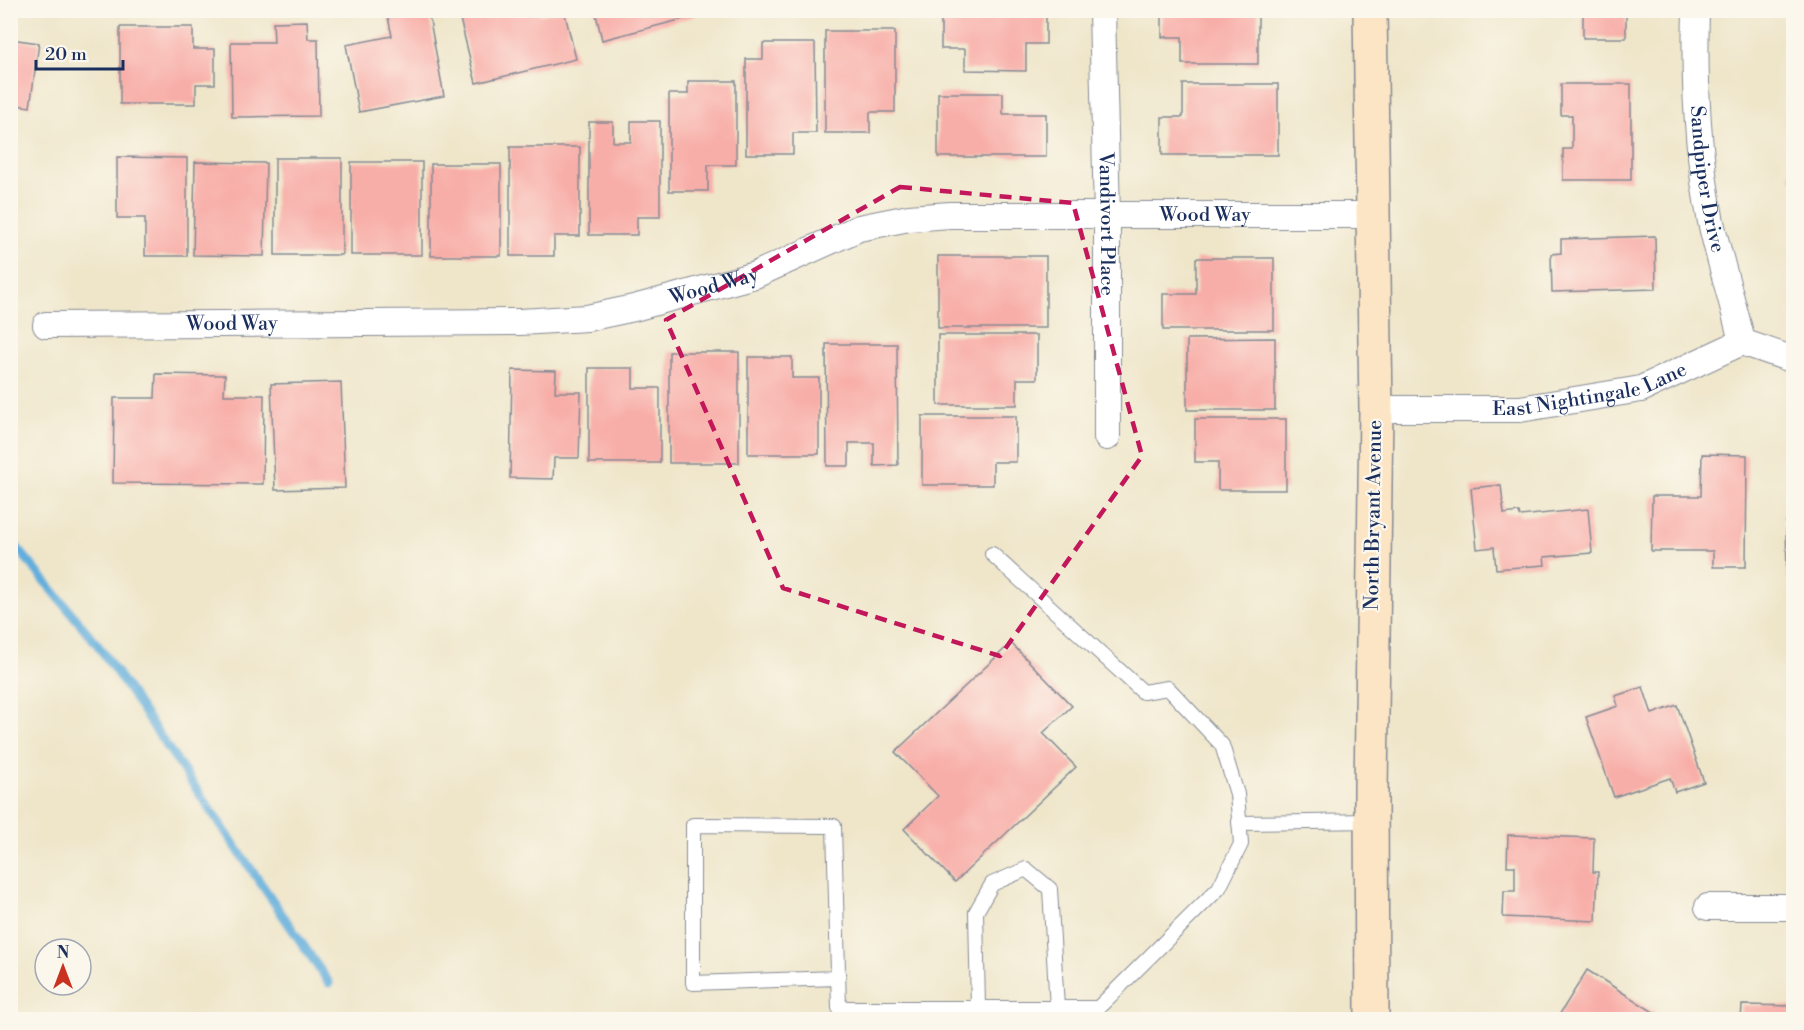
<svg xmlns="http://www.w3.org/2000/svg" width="1804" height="1030" viewBox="0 0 1804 1030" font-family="'Libre Bodoni',serif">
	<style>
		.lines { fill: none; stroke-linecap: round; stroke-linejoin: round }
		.stream { stroke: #62aedb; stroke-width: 9 }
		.building { fill: #f8aea8 }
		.lane-casing { stroke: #858a94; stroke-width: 16 }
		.street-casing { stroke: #858a94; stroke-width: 28 }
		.secondary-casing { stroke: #858a94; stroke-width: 36 }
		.lane { stroke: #fff; stroke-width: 14 }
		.street { stroke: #fff; stroke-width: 26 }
		.secondary { stroke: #fce5c4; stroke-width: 33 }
		.marked { fill: none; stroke: #c2185b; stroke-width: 4.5; stroke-dasharray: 12 8; stroke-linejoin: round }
		.labels { text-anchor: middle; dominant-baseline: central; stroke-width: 4.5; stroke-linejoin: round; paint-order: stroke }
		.street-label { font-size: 20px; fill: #1b2f5e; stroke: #fbf7ec }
	</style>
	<rect width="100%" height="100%" fill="#fbf7ec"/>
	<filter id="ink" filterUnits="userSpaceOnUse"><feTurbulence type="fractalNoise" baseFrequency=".0167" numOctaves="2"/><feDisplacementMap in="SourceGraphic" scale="12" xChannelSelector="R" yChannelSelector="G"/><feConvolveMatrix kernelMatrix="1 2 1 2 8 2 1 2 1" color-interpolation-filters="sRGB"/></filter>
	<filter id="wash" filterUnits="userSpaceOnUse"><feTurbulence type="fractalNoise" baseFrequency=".008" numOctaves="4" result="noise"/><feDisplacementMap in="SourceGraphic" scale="24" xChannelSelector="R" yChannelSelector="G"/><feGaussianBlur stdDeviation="1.35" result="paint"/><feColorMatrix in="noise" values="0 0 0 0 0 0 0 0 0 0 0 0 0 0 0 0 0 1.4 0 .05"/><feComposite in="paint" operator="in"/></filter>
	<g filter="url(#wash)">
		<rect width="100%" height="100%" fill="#efe6ca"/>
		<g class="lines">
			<path class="stream" d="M10,539L97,644L329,983"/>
		</g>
		<g id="blocks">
			<g class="building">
				<path d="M401,10H428L444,96L359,112L346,45L392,36L387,13Z"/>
				<path d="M476,10H539L540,15L564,10L576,59L476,83L459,15Z"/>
				<path d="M595,10H693L695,16L602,40Z"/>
				<path d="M941,10H1046V44H1026V71L965,70V49H941Z"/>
				<path d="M1162,10H1258V64H1182V37H1162Z"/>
				<rect x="1583" y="10" width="43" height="28"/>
				<path d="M307,21L308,39H318L319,116L232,117L231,42H274L273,22Z"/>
				<path d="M120,27H193V49H215V84H196V104H120Z"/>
				<path d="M825,31H895V112H870V133H825Z"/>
				<path d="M10,39L39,43L30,107L10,104Z"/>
				<path d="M763,43H815L816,133H793V154H746V59H763Z"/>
				<path d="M688,81H736V165H708V191H669V94H688Z"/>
				<path d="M1183,84H1278V155H1162V117H1183Z"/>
				<path d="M1561,84H1631V180H1563V149H1572V115H1561Z"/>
				<path d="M938,93H1003V114H1046V157H938Z"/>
				<path d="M631,121H660V217H637V235H589V122H613V142H631Z"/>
				<path d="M1792,140H1794V180L1790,179Z"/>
				<path d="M510,147H580V236H554V256H510Z"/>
				<path d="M117,157L187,158V256H145V218H117Z"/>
				<rect x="275" y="158" width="67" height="97"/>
				<path d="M195,162L266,163L264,256L193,255Z"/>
				<rect x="351" y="162" width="71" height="93"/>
				<rect x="431" y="164" width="70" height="92"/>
				<path d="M1655,236L1656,289L1552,292L1551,254L1561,253V239Z"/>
				<rect x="938" y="256" width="108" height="72"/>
				<path d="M1196,258H1274V330H1163V294H1196Z"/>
				<path d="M938,335H1037V379H1017V405H938Z"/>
				<path d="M1275,338V410H1187V339Z"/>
				<path d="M826,344H897L898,465L874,466V443H849V466H827Z"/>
				<rect x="669" y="352" width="70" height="111"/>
				<path d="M748,357H792V378H819V454H748Z"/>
				<path d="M589,368H633V388H660V463H589Z"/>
				<path d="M512,370L556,371L555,392H581L579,458H554L553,479L510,478Z"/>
				<path d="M156,374L225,375L224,395H264L263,484L113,483L114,398H155Z"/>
				<path d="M341,382L345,488L275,490L271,384Z"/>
				<path d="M922,416H1016V462H993V485H922Z"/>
				<path d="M1195,419H1286V490H1218V462H1195Z"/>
				<path d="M1702,454L1747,455L1746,567H1713V551H1651L1652,496H1701Z"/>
				<path d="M1501,485L1504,514L1519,512L1520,516L1588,509L1592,553L1544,557L1545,565L1496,569L1494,547L1477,549L1471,488Z"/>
				<path d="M1786,521H1794V579H1787Z"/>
				<path d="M1011,643L1072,706L1043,733L1076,767L955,882L904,829L938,796L895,752Z"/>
				<path d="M1643,687L1652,714L1677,705L1704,782L1675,792L1670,778L1614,797L1586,717L1618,706L1615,696Z"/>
				<path d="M1508,835L1594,838L1593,872H1598L1596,921L1503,917L1504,891H1515V866H1507Z"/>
				<path d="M1587,970L1666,1020H1556Z"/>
				<path d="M1742,1005L1794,1006V1020H1741Z"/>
			</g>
		</g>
	</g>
	<g filter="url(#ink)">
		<use href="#blocks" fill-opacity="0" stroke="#858a94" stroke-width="1.5"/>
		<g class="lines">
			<g class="lane-casing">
				<g id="lane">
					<path d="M1239,823L1371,821"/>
					<path d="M838,978L693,983V825L834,826L839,1008H1098L1219,888L1241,844L1237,794L1222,745L1168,688L1143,692L992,554"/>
					<path d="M978,1008L976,912L992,884L1026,869L1050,889L1057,1008"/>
				</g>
			</g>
			<g class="street-casing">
				<g id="street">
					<path id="s1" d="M1102,10L1107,215V437"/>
					<path id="s2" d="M1696,10C1694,80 1697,153 1711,222C1720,262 1733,302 1742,342"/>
					<path id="s3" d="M46,325L520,322L587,318L634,308L755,275L859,228L909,218L950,215H1372"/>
					<path id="s4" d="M1376,409H1520L1641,389L1742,342L1794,360"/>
					<path d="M1708,907H1794"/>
				</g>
			</g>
			<g class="secondary-casing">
				<path id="secondary" d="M1370,10L1376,409L1371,792L1372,1020"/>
			</g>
			<use href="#lane" class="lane"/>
			<use href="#street" class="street"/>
			<use href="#secondary" class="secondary"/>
		</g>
	</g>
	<path class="marked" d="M900,187L1073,203L1142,456L1000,656L783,588L666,320Z"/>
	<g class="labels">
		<g class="street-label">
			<text stroke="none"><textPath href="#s2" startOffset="170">Sandpiper Drive</textPath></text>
			<text stroke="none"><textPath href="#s3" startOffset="1176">Wood Way</textPath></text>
			<text stroke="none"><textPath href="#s1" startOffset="214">Vandivort Place</textPath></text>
			<text stroke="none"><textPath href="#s3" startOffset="672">Wood Way</textPath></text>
			<text stroke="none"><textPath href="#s3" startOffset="186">Wood Way</textPath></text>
			<text stroke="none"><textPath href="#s4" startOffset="216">East Nightingale Lane</textPath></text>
			<text transform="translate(1374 515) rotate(-89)">North Bryant Avenue</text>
		</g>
	</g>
	<rect width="1804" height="1030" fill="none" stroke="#fbf7ec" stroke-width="36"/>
	<g transform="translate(63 967)"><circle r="28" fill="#fbf7ec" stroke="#a1a7b3" stroke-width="1.5"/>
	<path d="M0-4.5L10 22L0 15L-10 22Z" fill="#c8321e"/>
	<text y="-9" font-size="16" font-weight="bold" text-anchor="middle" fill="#1b2f5e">N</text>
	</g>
	<path d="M36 60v9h87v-9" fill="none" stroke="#1b2f5e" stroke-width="3"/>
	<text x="45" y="60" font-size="18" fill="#1b2f5e" stroke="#fbf7ec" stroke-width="4.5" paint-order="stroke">20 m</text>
</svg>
